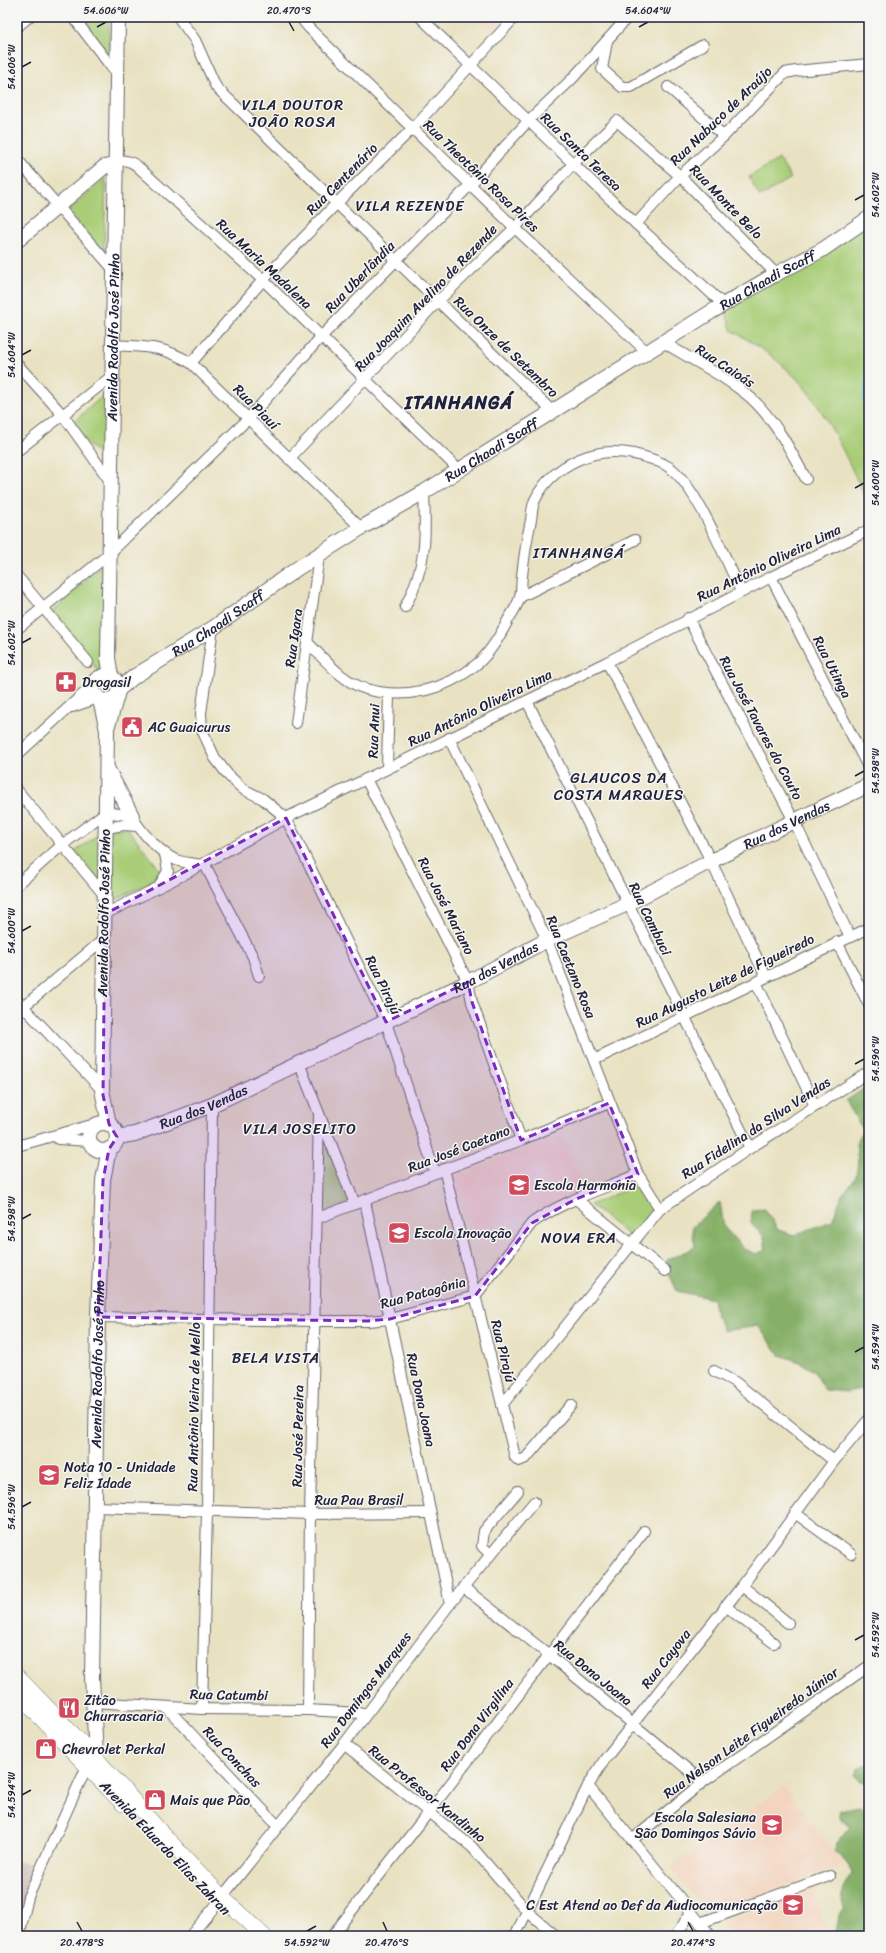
<svg xmlns="http://www.w3.org/2000/svg" width="886" height="1953" viewBox="0 0 886 1953" font-family="Sriracha,sans-serif">
	<style>
		.built { fill: #f3d4be }
		.industrial { fill: #cfc0ba }
		.green { fill: #a9cd77; stroke: #667859 }
		.forest { fill: #86b068; stroke: #546952 }
		.lines { fill: none; stroke-linecap: round; stroke-linejoin: round }
		.stream { stroke: #57b2d5; stroke-width: 2.5 }
		.street-casing { stroke: #68656a; stroke-width: 12 }
		.secondary-casing { stroke: #68656a; stroke-width: 16 }
		.primary-casing { stroke: #68656a; stroke-width: 16 }
		.street { stroke: #fff; stroke-width: 10 }
		.secondary { stroke: #fff; stroke-width: 14 }
		.primary { stroke: #fff; stroke-width: 15 }
		.marked { fill: #7b2cbf; fill-opacity: 0.2; stroke: #7b2cbf; stroke-width: 3; stroke-dasharray: 8 5; stroke-linejoin: round }
		.ticks { fill: none; stroke: #22223b; stroke-width: 1.5 }
		.labels { text-anchor: middle; dominant-baseline: central; stroke-width: 3; stroke-linejoin: round; paint-order: stroke }
		.street-label { font-size: 14px; fill: #22223b; stroke: #f6f6f2 }
		.poi-label { font-size: 14px; fill: #22223b; stroke: #f6f6f2; text-anchor: start }
		.neighbourhood-label { font-size: 15px; letter-spacing: 1px; fill: #22223b; stroke: #f6f6f2 }
		.district-label { font-size: 18px; font-weight: bold; letter-spacing: 1px; fill: #22223b; stroke: #f6f6f2 }
		.neatline { fill: none; stroke: #22223b; stroke-width: 1.5 }
		.ticks-label { font-size: 10px; text-anchor: middle; fill: #22223b }
	</style>
	<rect width="100%" height="100%" fill="#f6f6f2"/>
	<filter id="ink" filterUnits="userSpaceOnUse"><feTurbulence type="fractalNoise" baseFrequency=".025" numOctaves="2"/><feDisplacementMap in="SourceGraphic" scale="8" xChannelSelector="R" yChannelSelector="G"/><feConvolveMatrix kernelMatrix="1 2 1 2 8 2 1 2 1" color-interpolation-filters="sRGB"/></filter>
	<filter id="wash" filterUnits="userSpaceOnUse"><feTurbulence type="fractalNoise" baseFrequency=".012" numOctaves="4" result="noise"/><feDisplacementMap in="SourceGraphic" scale="16" xChannelSelector="R" yChannelSelector="G"/><feGaussianBlur stdDeviation="0.9" result="paint"/><feColorMatrix in="noise" values="0 0 0 0 0 0 0 0 0 0 0 0 0 0 0 0 0 1.4 0 .05"/><feComposite in="paint" operator="in"/></filter>
	<g filter="url(#wash)">
		<rect width="100%" height="100%" fill="#e9e2c2"/>
		<g class="built">
			<path d="M477,17H515L498,34Z"/>
			<path d="M562,1135L584,1192L475,1234L453,1177Z"/>
			<path d="M784,1786L844,1865L708,1913L671,1868Z"/>
			<path d="M812,1888L830,1936H732L722,1923Z"/>
		</g>
		<path class="industrial" d="M17,1861L42,1866L17,1936Z"/>
		<g class="green">
			<path d="M77,17H109V52L107,54Z"/>
			<path d="M779,159L791,178L760,197L749,177Z"/>
			<path d="M106,178L104,253L67,211Z"/>
			<path d="M869,218V505C851,468 831,420 805,388C785,364 758,345 731,330L724,305Z"/>
			<path d="M107,392L105,462L70,425Z"/>
			<path d="M104,563L106,658L98,671L52,612Z"/>
			<path d="M127,827L164,875L115,900L102,889L72,854L104,830Z"/>
			<path d="M322,1127L351,1204L323,1213Z"/>
			<path d="M639,1184L653,1209L632,1238L590,1205Z"/>
		</g>
		<g class="forest">
			<path d="M869,1085V1389L865,1388L847,1392L825,1390L814,1371L800,1362L780,1355L758,1326L724,1331L716,1315L713,1299L677,1291L668,1272L667,1260L695,1247L692,1227L720,1202L724,1227L744,1249L756,1254L766,1250L764,1237L751,1224L752,1210L765,1209L778,1230L794,1235L832,1221L842,1195L856,1177L858,1162L856,1144L863,1130L846,1101Z"/>
			<path d="M863,1765H869V1784L861,1782L855,1776L857,1770Z"/>
			<path d="M859,1806L869,1810V1936H834L838,1916L844,1907C839,1890 843,1887 852,1874L850,1866L834,1851L837,1843L851,1826L841,1819L839,1814L840,1810Z"/>
		</g>
		<g class="lines">
			<path class="stream" d="M869,362L864,399L869,412"/>
		</g>
	</g>
	<g filter="url(#ink)">
		<g class="lines">
			<g class="street-casing">
				<g id="street">
					<path d="M73,17L116,73"/>
					<path d="M178,17L195,40L216,87L552,411"/>
					<path d="M300,17L309,28L515,228L647,352"/>
					<path d="M420,17L636,224L724,305"/>
					<path d="M17,27L29,17"/>
					<path d="M607,41L602,69L622,87H631L703,45"/>
					<path d="M668,87L724,136"/>
					<path d="M17,159L113,269"/>
					<path d="M114,165C122,158 129,160 137,166L263,280L458,469"/>
					<path d="M636,224L680,176L724,136L785,73L796,71L869,64"/>
					<path d="M663,342C692,360 725,376 751,398C775,420 791,451 806,479"/>
					<path d="M112,345C146,347 161,345 191,363L361,528"/>
					<path d="M191,363L263,280L337,203L412,129L515,17"/>
					<path d="M17,364L62,414L110,481"/>
					<path d="M17,451L112,376"/>
					<path d="M289,459L438,301L515,228L573,164L617,121L680,176L776,274"/>
					<path d="M17,576L88,662"/>
					<path d="M771,577L869,769"/>
					<path d="M520,597L635,540"/>
					<path d="M405,607C427,565 426,537 424,492"/>
					<path d="M688,618L794,821L850,937"/>
					<path d="M213,628L201,713L202,730L215,758L228,775L243,789L263,799L286,818L386,1022L435,1173"/>
					<path d="M17,629L109,554L249,418L321,337L470,185L529,120L572,79L628,17"/>
					<path d="M308,643C325,660 343,682 366,689C405,700 446,690 477,664C490,653 500,636 508,620C512,613 519,604 520,596C522,590 521,583 522,576C524,557 527,538 531,520C532,513 532,506 535,500C545,478 566,463 588,456C603,451 618,451 634,454C647,457 658,460 669,467C697,486 725,559 741,591"/>
					<path d="M607,662L711,861L766,977"/>
					<path d="M527,701L750,1148"/>
					<path d="M72,707L98,698"/>
					<path d="M296,723L319,556"/>
					<path d="M449,738L547,940L638,1174L660,1209"/>
					<path d="M17,755L93,685"/>
					<path d="M387,768L389,694"/>
					<path d="M366,779L468,982L472,1002L521,1140"/>
					<path d="M17,790L104,895"/>
					<path d="M106,828L124,825L137,826"/>
					<path d="M204,863L253,957L259,976"/>
					<path d="M17,885L62,845L106,812L132,816C140,831 160,853 176,860C184,863 193,863 201,865"/>
					<path d="M159,886L168,871L165,854"/>
					<path d="M105,914L181,876L286,818L607,662L771,577L869,530"/>
					<path d="M837,942L869,1005"/>
					<path d="M756,982L815,1106"/>
					<path d="M17,1000L102,1090"/>
					<path d="M17,1012L104,939"/>
					<path d="M594,1060L869,928"/>
					<path d="M299,1063L355,1204"/>
					<path d="M58,1139L89,1141"/>
					<path d="M17,1146L95,1124"/>
					<path d="M444,1169L515,1457L519,1461L526,1458L571,1405"/>
					<path d="M576,1199L665,1271"/>
					<path d="M365,1201L450,1604"/>
					<path d="M318,1218L521,1140L609,1103"/>
					<path d="M98,1317L315,1321H368L390,1319L475,1296L532,1223C564,1200 603,1189 638,1174"/>
					<path d="M714,1371L735,1382L834,1461"/>
					<path d="M502,1405L660,1209L750,1148L869,1072"/>
					<path d="M95,1507L310,1514L430,1513"/>
					<path d="M795,1513L851,1554"/>
					<path d="M490,1554L482,1546L484,1531L518,1491"/>
					<path d="M742,1586L788,1623"/>
					<path d="M463,1587L548,1654L703,1782"/>
					<path d="M725,1606L774,1643"/>
					<path d="M93,1702L202,1709L308,1710L359,1713L365,1715"/>
					<path d="M166,1707L278,1826"/>
					<path d="M202,1709L207,1512L212,1105"/>
					<path d="M308,1710L310,1514L319,1115"/>
					<path d="M344,1744L472,1847L528,1912L556,1936"/>
					<path d="M588,1786L711,1936"/>
					<path d="M632,1840L703,1782L869,1666"/>
					<path d="M222,1897L344,1744L450,1604L534,1502"/>
					<path d="M700,1923L830,1876"/>
					<path d="M19,1936L28,1897L87,1766"/>
					<path d="M190,1936L217,1904"/>
					<path d="M332,1936L428,1813L644,1531"/>
					<path d="M515,1936L588,1786L605,1759L742,1586L834,1461L869,1419"/>
					<path d="M676,1936L691,1912"/>
				</g>
			</g>
			<g class="secondary-casing">
				<g id="secondary">
					<path d="M17,241L104,167L114,165"/>
					<path id="s1" d="M111,676L108,658L118,17"/>
					<path id="s2" d="M119,689L135,676L213,628L298,568L361,528L424,492L711,312L776,274L822,250L869,218"/>
					<path d="M100,700L107,730L102,1090L109,1124"/>
					<path d="M108,725C110,720 119,689 119,687C118,682 115,679 111,676C91,673 85,695 105,701L115,698"/>
					<path d="M107,768L132,816"/>
					<circle cx="103" cy="1137" r="14"/>
					<path id="s3" d="M117,1137L135,1134L212,1105L468,982L547,940L627,904L711,861L869,785"/>
					<path id="s4" d="M90,1758H96L92,1677L98,1317L103,1180L109,1149"/>
				</g>
			</g>
			<g class="primary-casing">
				<g id="primary">
					<path d="M17,1676L96,1758L160,1831L222,1897L264,1936"/>
					<path d="M17,1693L123,1804"/>
				</g>
			</g>
			<use href="#street" class="street"/>
			<use href="#secondary" class="secondary"/>
			<use href="#primary" class="primary"/>
		</g>
	</g>
	<path class="marked" d="M286,818L386,1022L468,982L472,1002L521,1140L609,1103L638,1174L576,1199L532,1223L475,1296L390,1319L368,1321L98,1317L103,1180L109,1149L117,1137L109,1124L103,1095L105,914Z"/>
	<path class="ticks" d="M289,22L294,31M97,27L106,22M639,27L648,22M22,67L31,62M855,200L864,195M22,355L31,350M855,488L864,483M22,643L31,638M855,776L864,771M22,931L31,926M855,1064L864,1059M22,1219L31,1214M855,1352L864,1347M22,1507L31,1502M855,1640L864,1635M22,1795L31,1790M77,1922L82,1931M383,1922L387,1931M688,1922L693,1931M307,1931L316,1926"/>
	<defs>
		<g id="pharmacy-square" transform="scale(1.15)"><rect x="-9" y="-9" width="18" height="18" rx="4" fill="#d1495b" stroke="#f6f6f2"/><path d="M-2-6h4v4h4v4h-4v4h-4v-4h-4v-4h4Z" fill="#fff"/></g>
		<g id="civic-square" transform="scale(1.15)"><rect x="-9" y="-9" width="18" height="18" rx="4" fill="#d1495b" stroke="#f6f6f2"/><path d="M-.6-6.5H3V-4.5H.6V-3L4-1V1h2V6H-6V1h2V-1L-.6-3ZM-1.2 2.5V6h2.4V2.5Z" fill="#fff"/></g>
		<g id="school-square" transform="scale(1.15)"><rect x="-9" y="-9" width="18" height="18" rx="4" fill="#d1495b" stroke="#f6f6f2"/><path d="M0-5L7-2L0 1L-7-2ZM-4 1L0 2.5L4 1V4Q0 6-4 4Z" fill="#fff"/></g>
		<g id="restaurant-square" transform="scale(1.15)"><rect x="-9" y="-9" width="18" height="18" rx="4" fill="#d1495b" stroke="#f6f6f2"/><path d="M-5-6h1v4h1v-4h1v4h1v-4h1v5L-1.5 .5V6h-2V.5L-5-1ZM5-6V6H3V1.5H1.5Q1.5-4 5-6Z" fill="#fff"/></g>
		<g id="shop-square" transform="scale(1.15)"><rect x="-9" y="-9" width="18" height="18" rx="4" fill="#d1495b" stroke="#f6f6f2"/><path d="M-5-2.5h2.3a2.7 3.5 0 0 1 5.4 0H5L5.5 6h-11ZM-1.5-2.5h3a1.5 2.3 0 0 0-3 0Z" fill="#fff"/></g>
	</defs>
	<g fill-rule="evenodd">
		<use href="#pharmacy-square" x="66" y="682"/>
		<use href="#civic-square" x="132" y="727"/>
		<use href="#school-square" x="519" y="1185"/>
		<use href="#school-square" x="399" y="1233"/>
		<use href="#school-square" x="49" y="1475"/>
		<use href="#restaurant-square" x="69" y="1708"/>
		<use href="#shop-square" x="46" y="1749"/>
		<use href="#shop-square" x="155" y="1800"/>
		<use href="#school-square" x="772" y="1825"/>
		<use href="#school-square" x="793" y="1905"/>
	</g>
	<g class="labels">
		<g class="street-label">
			<text transform="translate(721 116) rotate(-44)">Rua Nabuco de Araújo</text>
			<text transform="translate(581 152) rotate(44)">Rua Santa Teresa</text>
			<text transform="translate(481 176) rotate(44)">Rua Theotônio Rosa Pires</text>
			<text transform="translate(342 179) rotate(-45)">Rua Centenário</text>
			<text transform="translate(726 202) rotate(46)">Rua Monte Belo</text>
			<text transform="translate(264 264) rotate(43)">Rua Maria Madalena</text>
			<text transform="translate(360 277) rotate(-46)">Rua Uberlândia</text>
			<text stroke="none"><textPath href="#s2" startOffset="767">Rua Chaadi Scaff</textPath></text>
			<text transform="translate(426 298) rotate(-46)">Rua Joaquim Avelino de Rezende</text>
			<text stroke="none"><textPath href="#s1" startOffset="339">Avenida Rodolfo José Pinho</textPath></text>
			<text transform="translate(506 347) rotate(44)">Rua Onze de Setembro</text>
			<text transform="translate(725 366) rotate(33)">Rua Caioás</text>
			<text transform="translate(256 407) rotate(45)">Rua Piauí</text>
			<text stroke="none"><textPath href="#s2" startOffset="443">Rua Chaadi Scaff</textPath></text>
			<text transform="translate(769 563) rotate(-26)">Rua Antônio Oliveira Lima</text>
			<text stroke="none"><textPath href="#s2" startOffset="119">Rua Chaadi Scaff</textPath></text>
			<text transform="translate(294 638) rotate(-82)">Rua Igara</text>
			<text transform="translate(832 667) rotate(63)">Rua Utinga</text>
			<text transform="translate(480 708) rotate(-26)">Rua Antônio Oliveira Lima</text>
			<text transform="translate(761 728) rotate(62)">Rua José Tavares do Couto</text>
			<text transform="translate(374 731) rotate(-88)">Rua Anui</text>
			<text stroke="none"><textPath href="#s3" startOffset="740">Rua dos Vendas</textPath></text>
			<text transform="translate(446 906) rotate(63)">Rua José Mariano</text>
			<text transform="translate(104 913) rotate(-89)">Avenida Rodolfo José Pinho</text>
			<text transform="translate(650 919) rotate(64)">Rua Cambuci</text>
			<text stroke="none"><textPath href="#s3" startOffset="416">Rua dos Vendas</textPath></text>
			<text transform="translate(571 967) rotate(68)">Rua Caetano Rosa</text>
			<text transform="translate(725 981) rotate(-26)">Rua Augusto Leite de Figueiredo</text>
			<text transform="translate(383 985) rotate(64)">Rua Pirajú</text>
			<text stroke="none"><textPath href="#s3" startOffset="92">Rua dos Vendas</textPath></text>
			<text transform="translate(756 1128) rotate(-33)">Rua Fidelina da Silva Vendas</text>
			<text transform="translate(459 1149) rotate(-21)">Rua José Caetano</text>
			<text transform="translate(423 1293) rotate(-15)">Rua Patagônia</text>
			<text transform="translate(503 1351) rotate(76)">Rua Pirajú</text>
			<text stroke="none"><textPath href="#s4" startOffset="400">Avenida Rodolfo José Pinho</textPath></text>
			<text transform="translate(421 1400) rotate(78)">Rua Dona Joana</text>
			<text transform="translate(194 1407) rotate(-89)">Rua Antônio Vieira de Mello</text>
			<text transform="translate(298 1436) rotate(-89)">Rua José Pereira</text>
			<text x="359" y="1500">Rua Pau Brasil</text>
			<text transform="translate(666 1659) rotate(-52)">Rua Cayova</text>
			<text transform="translate(593 1673) rotate(39)">Rua Dona Joana</text>
			<text transform="translate(366 1690) rotate(-53)">Rua Domingos Marques</text>
			<text transform="translate(229 1695) rotate(1)">Rua Catumbi</text>
			<text transform="translate(477 1725) rotate(-53)">Rua Dona Virgilina</text>
			<text transform="translate(751 1733) rotate(-36)">Rua Nelson Leite Figueiredo Júnior</text>
			<text transform="translate(232 1757) rotate(47)">Rua Conchas</text>
			<text transform="translate(427 1794) rotate(39)">Rua Professor Xandinho</text>
			<text transform="translate(165 1848) rotate(46)">Avenida Eduardo Elias Zahran</text>
		</g>
		<g class="poi-label">
			<text x="82" y="682">Drogasil</text>
			<text x="148" y="727">AC Guaicurus</text>
			<text x="534" y="1185">Escola Harmonia</text>
			<text x="414" y="1233">Escola Inovação</text>
			<text x="64" y="1467">Nota 10 - Unidade<tspan x="64" dy="16">Feliz Idade</tspan></text>
			<text x="84" y="1700">Zitão<tspan x="84" dy="16">Churrascaria</tspan></text>
			<text x="62" y="1749">Chevrolet Perkal</text>
			<text x="170" y="1800">Mais que Pão</text>
			<text x="756" y="1817" text-anchor="end">Escola Salesiana<tspan x="756" dy="16">São Domingos Sávio</tspan></text>
			<text x="778" y="1905" text-anchor="end">C Est Atend ao Def da Audiocomunicação</text>
		</g>
		<g class="neighbourhood-label">
			<text x="293" y="105">VILA DOUTOR<tspan x="293" dy="17">JOÃO ROSA</tspan></text>
			<text x="410" y="206">VILA REZENDE</text>
			<text x="579" y="553">ITANHANGÁ</text>
			<text x="619" y="778">GLAUCOS DA<tspan x="619" dy="17">COSTA MARQUES</tspan></text>
			<text x="300" y="1129">VILA JOSELITO</text>
			<text x="579" y="1238">NOVA ERA</text>
			<text x="276" y="1358">BELA VISTA</text>
		</g>
		<g class="district-label">
			<text x="459" y="403">ITANHANGÁ</text>
		</g>
	</g>
	<rect width="886" height="1953" fill="none" stroke="#f6f6f2" stroke-width="44"/>
	<rect x="22" y="22" width="842" height="1909" class="neatline"/>
	<g class="ticks-label">
		<text x="106" y="14">54.606°W</text>
		<text x="289" y="14">20.470°S</text>
		<text x="648" y="14">54.604°W</text>
		<text transform="translate(11 67) rotate(-90)" y="4">54.606°W</text>
		<text transform="translate(875 195) rotate(-90)" y="4">54.602°W</text>
		<text transform="translate(11 355) rotate(-90)" y="4">54.604°W</text>
		<text transform="translate(875 483) rotate(-90)" y="4">54.600°W</text>
		<text transform="translate(11 643) rotate(-90)" y="4">54.602°W</text>
		<text transform="translate(875 771) rotate(-90)" y="4">54.598°W</text>
		<text transform="translate(11 931) rotate(-90)" y="4">54.600°W</text>
		<text transform="translate(875 1059) rotate(-90)" y="4">54.596°W</text>
		<text transform="translate(11 1219) rotate(-90)" y="4">54.598°W</text>
		<text transform="translate(875 1347) rotate(-90)" y="4">54.594°W</text>
		<text transform="translate(11 1507) rotate(-90)" y="4">54.596°W</text>
		<text transform="translate(875 1635) rotate(-90)" y="4">54.592°W</text>
		<text transform="translate(11 1795) rotate(-90)" y="4">54.594°W</text>
		<text x="82" y="1946">20.478°S</text>
		<text x="307" y="1946">54.592°W</text>
		<text x="387" y="1946">20.476°S</text>
		<text x="693" y="1946">20.474°S</text>
	</g>
</svg>
